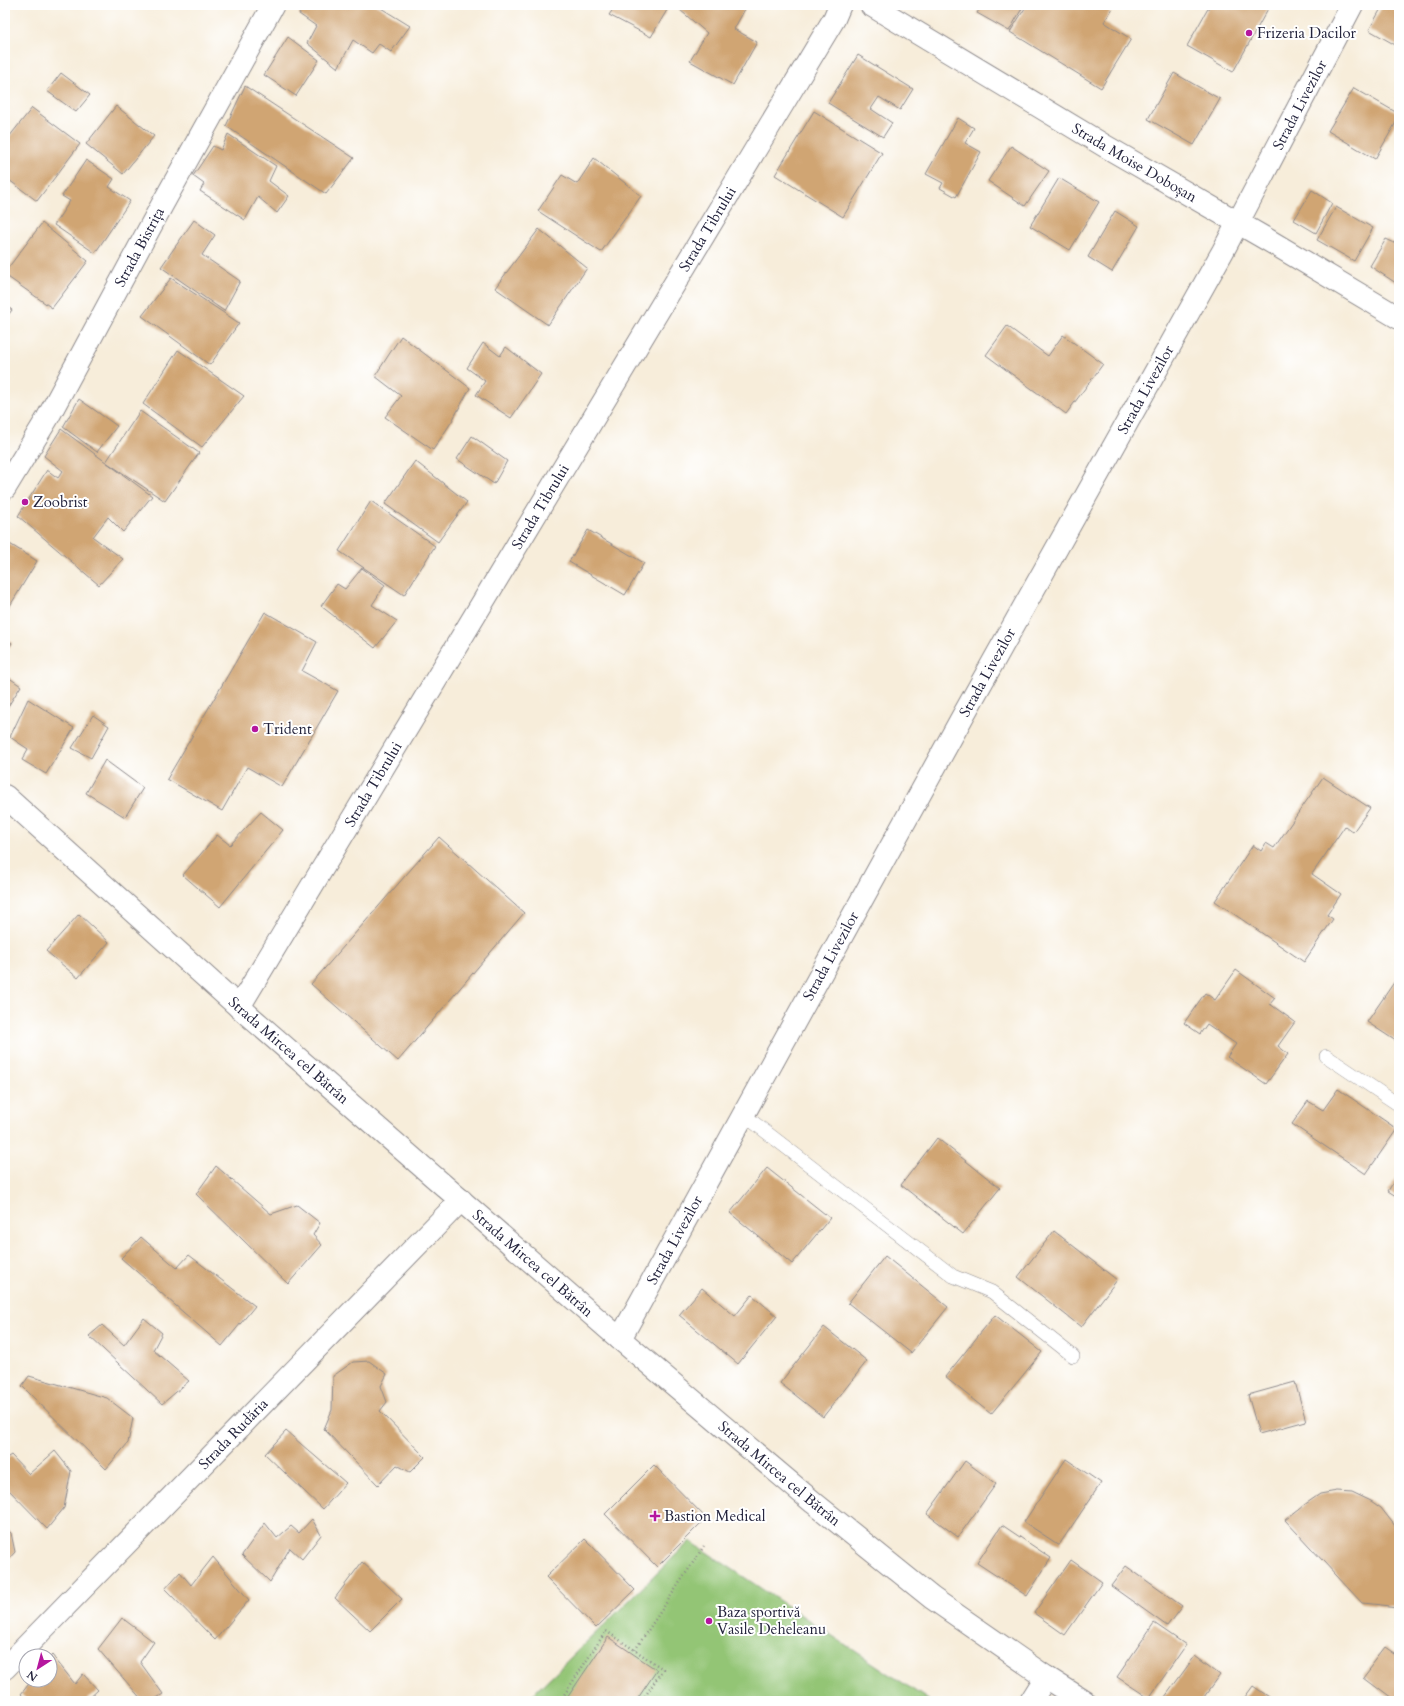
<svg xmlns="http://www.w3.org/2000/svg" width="1404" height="1706" viewBox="0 0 1404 1706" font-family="Cardo,serif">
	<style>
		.green { fill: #93c575; stroke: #5a7458 }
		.building { fill: #d0a573 }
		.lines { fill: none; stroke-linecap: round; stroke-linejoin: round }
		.service-casing { stroke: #8c888a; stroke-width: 14 }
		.minor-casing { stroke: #8c888a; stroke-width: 24 }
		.path { stroke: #8c888a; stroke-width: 2.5; stroke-dasharray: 1 3; stroke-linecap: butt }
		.service { stroke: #fff; stroke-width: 13 }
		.minor { stroke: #fff; stroke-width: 22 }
		.poi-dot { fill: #b5179e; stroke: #fff; stroke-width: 1.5 }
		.labels { text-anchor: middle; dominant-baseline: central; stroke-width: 4; stroke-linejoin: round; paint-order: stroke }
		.poi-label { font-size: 15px; fill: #22223b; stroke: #fff; text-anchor: start }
		.street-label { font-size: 15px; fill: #22223b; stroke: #fff }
	</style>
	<rect width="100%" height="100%" fill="#fff"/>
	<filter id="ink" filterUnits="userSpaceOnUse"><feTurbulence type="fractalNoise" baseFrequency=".025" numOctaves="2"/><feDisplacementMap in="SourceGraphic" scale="8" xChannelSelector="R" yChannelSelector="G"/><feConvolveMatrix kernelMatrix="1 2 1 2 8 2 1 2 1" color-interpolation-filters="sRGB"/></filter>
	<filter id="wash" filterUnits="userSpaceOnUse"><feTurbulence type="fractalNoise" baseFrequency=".012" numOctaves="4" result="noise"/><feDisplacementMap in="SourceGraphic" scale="16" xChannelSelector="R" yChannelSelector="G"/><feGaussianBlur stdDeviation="0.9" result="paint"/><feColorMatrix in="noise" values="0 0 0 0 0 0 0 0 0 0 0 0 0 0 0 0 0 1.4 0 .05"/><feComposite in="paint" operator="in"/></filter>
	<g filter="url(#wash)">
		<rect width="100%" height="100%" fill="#f7edda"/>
		<path class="green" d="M690,1541L930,1701H526Z"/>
		<g id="blocks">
			<g class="building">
				<path d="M304,5H376L410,26L391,52L379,44L372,53L353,40L338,68L307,43L316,26L299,14Z"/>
				<path d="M616,5H670L651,37L609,15Z"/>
				<path d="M683,5H738L745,9L734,29L757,42L733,85L690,61L707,33L680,10Z"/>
				<path d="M982,5H1024L1009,31L977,13Z"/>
				<path d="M1027,5H1115L1104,22L1131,39L1101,88L1010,32Z"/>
				<path d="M1210,5H1270L1233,72L1187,46Z"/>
				<path d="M1383,5H1399V47L1369,30Z"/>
				<path d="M288,37L319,60L296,96L264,75Z"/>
				<path d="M858,55L913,89L900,110L879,97L871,109L892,123L883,137L828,103Z"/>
				<path d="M61,73L90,95L76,112L47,91Z"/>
				<path d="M1174,73L1220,99L1194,145L1148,119Z"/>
				<path d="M245,86L354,158L326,194L226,126Z"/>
				<path d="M1354,88L1399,114V117L1375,159L1328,131Z"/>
				<path d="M116,106L154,136L123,174L86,144Z"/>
				<path d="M32,108L80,144L37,201L5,177V142Z"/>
				<path d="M814,111L882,153L843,217L775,175Z"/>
				<path d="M958,118L974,128L965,143L981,152L956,197L940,188L943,183L926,174Z"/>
				<path d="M228,134L276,166L269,181L289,196L277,213L258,197L245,220L200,191L204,184L193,176L213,146L221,150Z"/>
				<path d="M1011,146L1049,171L1025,206L988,181Z"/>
				<path d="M594,158L641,196L601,252L538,211L562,175L577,184Z"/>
				<path d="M86,160L114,179L109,187L130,201L95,253L54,225L70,201L62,196Z"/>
				<path d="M1059,178L1099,202L1070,250L1030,226Z"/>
				<path d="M1312,190L1332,203L1316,233L1294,220Z"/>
				<path d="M1336,207L1373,228L1354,261L1317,240Z"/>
				<path d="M1115,211L1139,226L1112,272L1088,257Z"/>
				<path d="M194,220L215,235L202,255L240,281L224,311L161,267Z"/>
				<path d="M42,223L88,261L52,308L5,275V272Z"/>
				<path d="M539,229L587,268L548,325L495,288Z"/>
				<path d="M1386,239L1399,245V285L1370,266Z"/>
				<path d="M171,278L239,323L210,365L142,316Z"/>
				<path d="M5,305L12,310L5,319Z"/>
				<path d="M1007,326L1048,356L1063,335L1103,364L1066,414L986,355Z"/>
				<path d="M401,336L470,388L452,421L433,450L385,417L401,396L375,376Z"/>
				<path d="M483,343L500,356L506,347L541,374L511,418L476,395L485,381L467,368Z"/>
				<path d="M178,350L244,396L202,447L143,404Z"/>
				<path d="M79,399L117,426L97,452L63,427Z"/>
				<path d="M140,411L199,453L165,501L106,462Z"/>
				<path d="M61,429L152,496L123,532L108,517L93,537L123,559L99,585L18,516L47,470L58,478L63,471L44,456Z"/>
				<path d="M472,436L507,461L494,484L457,459Z"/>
				<path d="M415,461L467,502L438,542L385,504Z"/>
				<path d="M371,501L435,546L404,595L339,551Z"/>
				<path d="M588,530L644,563L625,595L569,562Z"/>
				<path d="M5,541L37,561L5,614Z"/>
				<path d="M362,568L385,585L372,605L397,621L375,648L321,606L337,584L345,589Z"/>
				<path d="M265,612L317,642L302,671L338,691L282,787L247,767L222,811L167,779Z"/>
				<path d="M5,638L12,643L5,653Z"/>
				<path d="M5,675L21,686L5,711Z"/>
				<path d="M28,699L74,728L46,774L22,760L28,749L10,737Z"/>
				<path d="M93,715L109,726L91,758L72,748Z"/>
				<path d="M105,760L143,788L125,817L86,793Z"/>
				<path d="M1323,777L1370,808L1353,832L1345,826L1312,874L1341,894L1327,915L1333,919L1304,962L1215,901L1253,845L1261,851L1266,843L1274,848Z"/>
				<path d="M261,812L283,830L220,907L183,875L217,835L230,845Z"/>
				<path d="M439,837L524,913L398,1061L311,984Z"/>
				<path d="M79,914L109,942L78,978L46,951Z"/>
				<path d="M1236,970L1275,998L1270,1004L1295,1022L1278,1046L1288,1054L1266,1084L1227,1057L1236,1044L1207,1024L1200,1034L1184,1023L1205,993L1215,1000Z"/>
				<path d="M1395,981L1399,984V1043L1367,1022Z"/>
				<path d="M1338,1089L1397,1129L1366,1174L1292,1124L1308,1101L1323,1110Z"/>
				<path d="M937,1138L1000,1188L963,1234L901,1185Z"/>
				<path d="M216,1166L271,1214L297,1205L320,1223L313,1235L322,1245L288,1284L196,1194Z"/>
				<path d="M767,1168L830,1218L792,1264L730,1213Z"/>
				<path d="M1399,1173V1198L1388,1191Z"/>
				<path d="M1054,1231L1117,1280L1081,1327L1018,1277Z"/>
				<path d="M141,1237L177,1268L189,1255L255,1306L222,1346L121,1258Z"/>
				<path d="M885,1256L948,1307L911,1353L848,1303Z"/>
				<path d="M702,1288L735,1316L752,1295L777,1316L738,1364L679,1315Z"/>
				<path d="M995,1315L1042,1352L991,1414L945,1377Z"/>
				<path d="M144,1318L162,1333L153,1350L189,1381L162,1404L89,1336L102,1325L124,1345Z"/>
				<path d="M824,1327L867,1361L823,1417L780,1383Z"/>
				<path d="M369,1361L387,1374L381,1386L387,1402L380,1411L425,1457L410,1472L397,1465L378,1485L324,1429L332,1410L333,1376L353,1362Z"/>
				<path d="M29,1376L107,1398L133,1418L128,1443L106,1469L22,1386Z"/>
				<path d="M1295,1382L1306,1421L1259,1434L1248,1395Z"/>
				<path d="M286,1431L346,1483L323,1509L265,1454Z"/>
				<path d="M55,1451L71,1471L64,1508L47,1529L5,1486V1459L11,1455L29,1474Z"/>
				<path d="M1066,1459L1101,1483L1059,1545L1024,1522Z"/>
				<path d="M965,1461L996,1484L958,1537L927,1514Z"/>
				<path d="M654,1465L706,1518L657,1567L605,1514Z"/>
				<path d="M1337,1491L1352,1492L1371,1501L1381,1508L1399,1531V1607L1362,1603L1285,1520L1304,1505L1320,1494Z"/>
				<path d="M312,1519L321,1535L302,1559L290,1548L270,1582L242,1555L265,1523L277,1538L291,1526L299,1533Z"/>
				<path d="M1002,1525L1051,1558L1027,1596L977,1563Z"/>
				<path d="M5,1527L11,1533L15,1552L5,1563Z"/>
				<path d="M585,1539L635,1590L596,1628L546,1577Z"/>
				<path d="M213,1557L249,1600L215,1640L165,1589L180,1572L191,1585Z"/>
				<path d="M1071,1560L1102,1582L1065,1635L1034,1613Z"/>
				<path d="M362,1562L402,1599L370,1631L335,1598Z"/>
				<path d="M1126,1566L1182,1606L1167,1626L1111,1586Z"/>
				<path d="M122,1618L154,1642L140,1662L163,1694L152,1701H143L98,1649Z"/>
				<path d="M1154,1623L1186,1645L1149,1698L1117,1677Z"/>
				<path d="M608,1637L657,1670L636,1701H565Z"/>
				<path d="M1386,1647L1399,1656V1701H1395L1363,1677Z"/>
				<path d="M52,1655L75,1684L83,1674L98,1690L86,1701H28L21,1694L32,1680H50V1657Z"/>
				<path d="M1195,1656L1220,1675L1201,1701H1162Z"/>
				<path d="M1253,1686L1275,1701H1242Z"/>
			</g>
		</g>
	</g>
	<g filter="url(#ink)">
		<use href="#blocks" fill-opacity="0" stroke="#8c888a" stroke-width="1"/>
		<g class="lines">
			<g class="service-casing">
				<g id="service">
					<path d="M1326,1056L1399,1105"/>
					<path d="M744,1115L953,1276L992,1292L1073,1356"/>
				</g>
			</g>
			<g class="minor-casing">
				<g id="minor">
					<path id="s1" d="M871,5L1105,146L1268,240L1399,318"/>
					<path id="s2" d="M5,488L47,419L162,205L273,5"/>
					<path id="s3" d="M5,796L239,1007L620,1339L814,1503L932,1598L1046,1677L1084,1701"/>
					<path id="s4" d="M239,1007L834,19L840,5"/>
					<path id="s5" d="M620,1339L964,714L1223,251L1352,5"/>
					<path id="s6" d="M5,1668L461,1200"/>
					<path d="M1031,1701L1046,1677"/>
				</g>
			</g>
			<g class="path">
				<path d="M635,1650L704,1546"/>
				<path d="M560,1701L606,1631L663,1669L642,1701"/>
			</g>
			<use href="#service" class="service"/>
			<use href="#minor" class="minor"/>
		</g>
	</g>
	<g class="poi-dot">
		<circle cx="1249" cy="33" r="4"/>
		<circle cx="25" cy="502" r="4"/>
		<circle cx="255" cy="729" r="4"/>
		<path d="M653 1510h4v4h4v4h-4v4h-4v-4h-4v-4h4z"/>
		<circle cx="709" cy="1621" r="4"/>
	</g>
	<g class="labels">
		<g class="poi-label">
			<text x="1257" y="33">Frizeria Dacilor</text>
			<text x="33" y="502">Zoobrist</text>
			<text x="263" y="729">Trident</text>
			<text x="664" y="1516">Bastion Medical</text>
			<text x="717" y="1612">Baza sportivă<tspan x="717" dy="17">Vasile Deheleanu</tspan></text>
		</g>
		<g class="street-label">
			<text stroke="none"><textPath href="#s5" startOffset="1409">Strada Livezilor</textPath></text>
			<text stroke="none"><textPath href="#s1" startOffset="307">Strada Moise Doboșan</textPath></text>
			<text stroke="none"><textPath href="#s4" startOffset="908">Strada Tibrului</textPath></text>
			<text stroke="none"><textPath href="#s2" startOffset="276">Strada Bistrița</textPath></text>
			<text stroke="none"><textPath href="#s5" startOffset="1085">Strada Livezilor</textPath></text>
			<text stroke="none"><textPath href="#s4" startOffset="584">Strada Tibrului</textPath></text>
			<text stroke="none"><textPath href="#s5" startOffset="761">Strada Livezilor</textPath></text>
			<text stroke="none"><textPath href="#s4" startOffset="260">Strada Tibrului</textPath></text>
			<text stroke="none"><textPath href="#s5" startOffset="437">Strada Livezilor</textPath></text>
			<text stroke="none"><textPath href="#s3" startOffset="381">Strada Mircea cel Bătrân</textPath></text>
			<text stroke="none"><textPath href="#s5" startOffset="113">Strada Livezilor</textPath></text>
			<text stroke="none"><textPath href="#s3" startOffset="705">Strada Mircea cel Bătrân</textPath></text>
			<text stroke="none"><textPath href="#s6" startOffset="327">Strada Rudăria</textPath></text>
			<text stroke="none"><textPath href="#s3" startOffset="1029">Strada Mircea cel Bătrân</textPath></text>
		</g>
	</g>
	<rect width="1404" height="1706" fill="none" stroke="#fff" stroke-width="20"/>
	<g transform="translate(38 1668) rotate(216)"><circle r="19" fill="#ffffff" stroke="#a7a7b1"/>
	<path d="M0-3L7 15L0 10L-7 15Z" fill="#b5179e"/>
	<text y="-6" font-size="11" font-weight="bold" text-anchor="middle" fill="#22223b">N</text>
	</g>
</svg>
